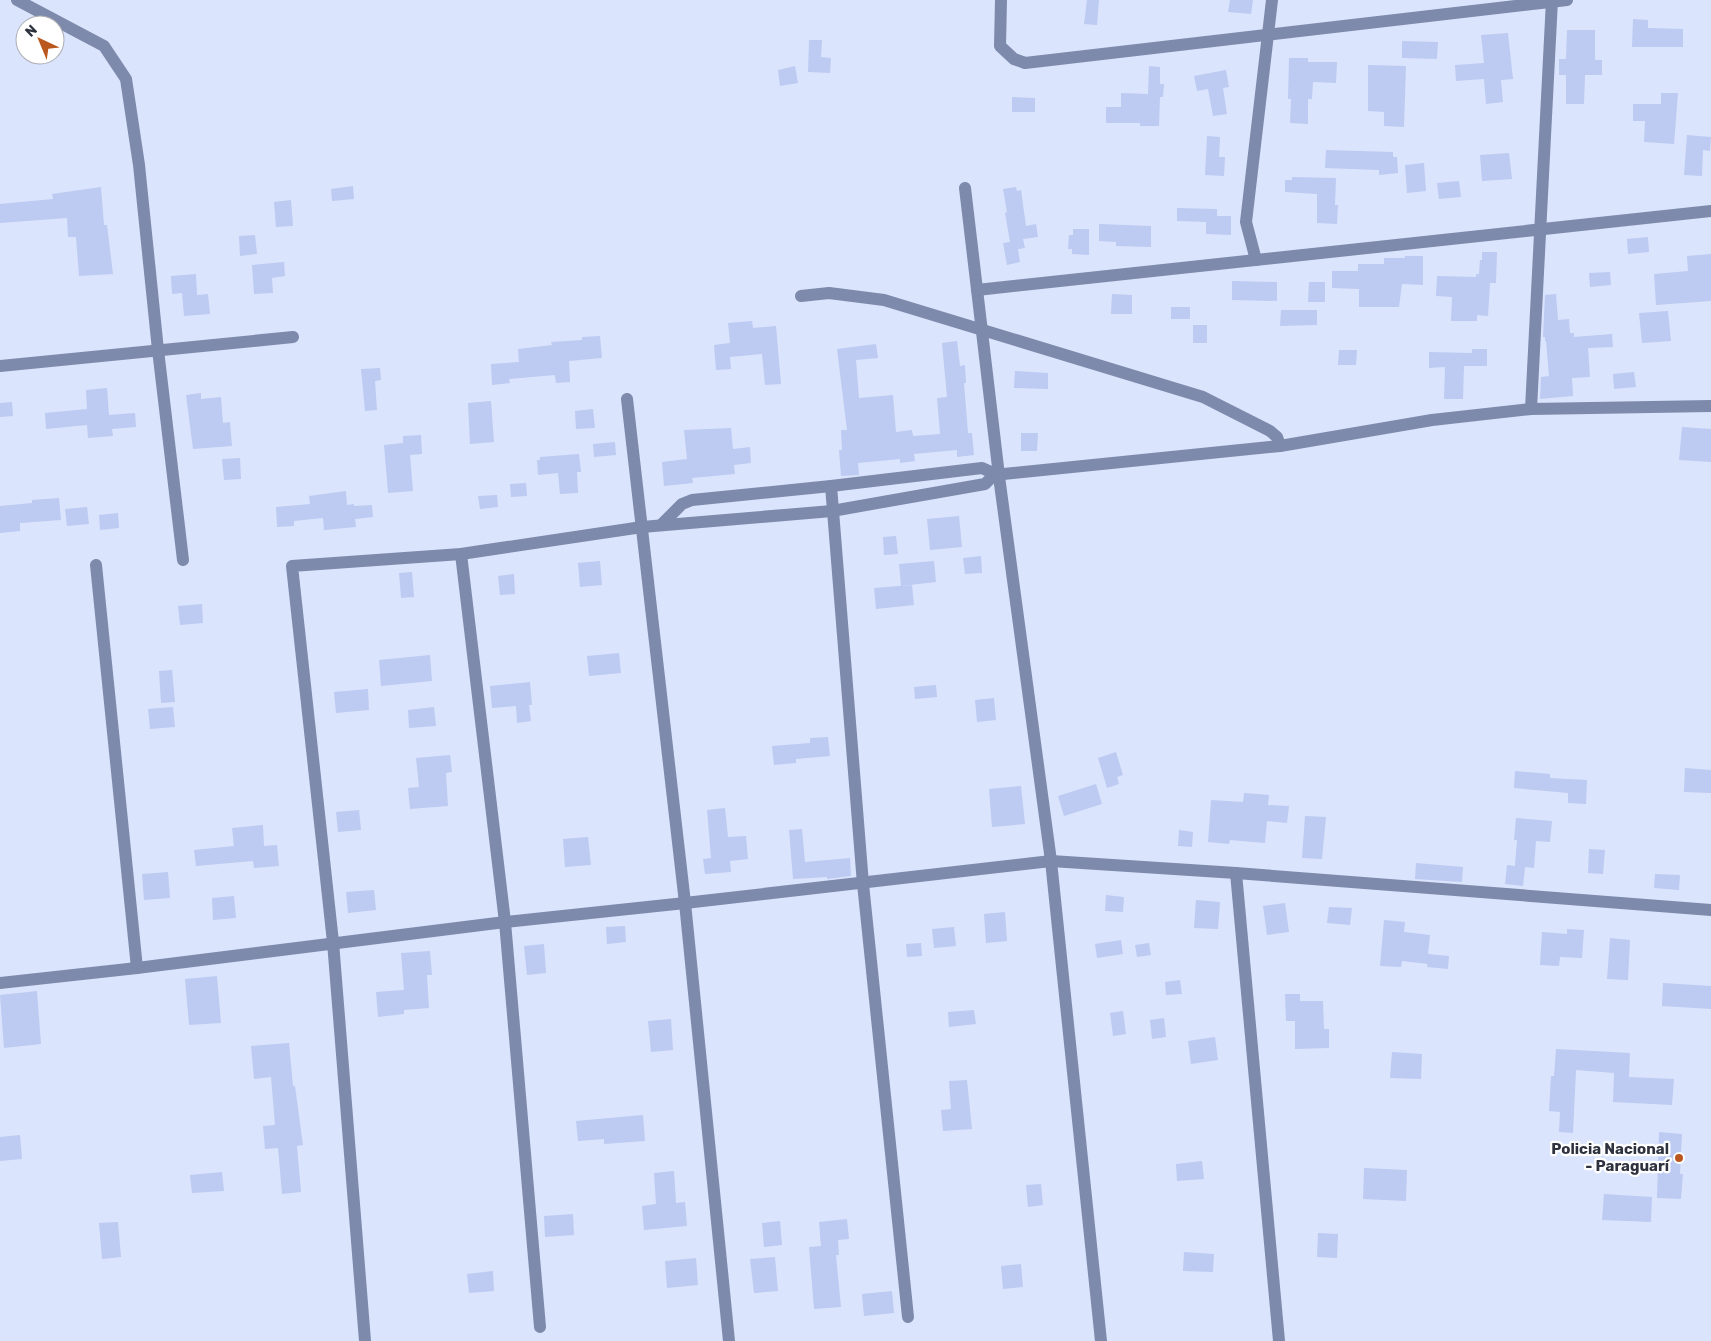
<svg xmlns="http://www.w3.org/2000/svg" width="1711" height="1341" viewBox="0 0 1711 1341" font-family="Rubik,sans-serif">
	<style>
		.building { fill: #bdcaf1 }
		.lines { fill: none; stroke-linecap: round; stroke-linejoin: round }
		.minor { stroke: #7e8aab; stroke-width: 12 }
		.poi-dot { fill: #ba571f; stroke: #fff; stroke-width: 2 }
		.labels { text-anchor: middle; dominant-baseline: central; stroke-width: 4.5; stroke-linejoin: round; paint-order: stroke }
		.poi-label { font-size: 15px; font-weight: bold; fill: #2e323e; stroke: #fff; text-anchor: end }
	</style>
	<rect width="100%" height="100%" fill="#dbe4fd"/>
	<g class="building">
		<path d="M1087,0H1099L1097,25L1084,24Z"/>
		<path d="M1230,0H1253L1251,14L1228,12Z"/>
		<path d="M1633,19L1648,20V28L1683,29V47H1632Z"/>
		<path d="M1567,30H1595V60H1602V75H1585L1584,104H1566V75H1559V59H1566Z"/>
		<path d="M1508,33L1513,79L1501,80L1503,102L1486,104L1484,79L1456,81L1455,65L1484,63L1481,35Z"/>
		<path d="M809,40H822L821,57L831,58L830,73L808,72Z"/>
		<path d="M1402,41L1438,42L1437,59L1402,58Z"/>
		<path d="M1289,58H1308V62H1337L1336,83L1313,82L1312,99H1308V124L1290,123L1291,99H1288Z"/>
		<path d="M1368,65L1406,66L1404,127L1384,126V112L1368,111Z"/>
		<path d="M795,66L798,83L780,86L778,70Z"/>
		<path d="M1149,66L1160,67V84H1164L1163,97H1160L1159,126H1140V123H1106V107H1121V93L1148,94Z"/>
		<path d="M1226,70L1229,87L1223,88L1227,114L1213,116L1208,89L1197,91L1194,76Z"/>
		<path d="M1661,93H1678L1674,144L1644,142L1645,121H1633V104H1661Z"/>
		<path d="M1012,97L1035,98V112H1012Z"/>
		<path d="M1687,135L1711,137L1710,151L1703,150L1702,176L1684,175Z"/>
		<path d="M1207,136L1220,137L1219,157H1225L1224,176L1205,175Z"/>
		<path d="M1326,150L1393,152V157H1397L1398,173L1379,175V170L1325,168Z"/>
		<path d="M1509,153L1512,179L1482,181L1480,155Z"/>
		<path d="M1424,163L1426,191L1407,193L1405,165Z"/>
		<path d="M1292,177L1336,178L1335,205H1338L1337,224L1317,223V194L1285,192V180H1292Z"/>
		<path d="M1459,181L1461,197L1439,199L1437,183Z"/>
		<path d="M353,186L354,199L332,201L331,189Z"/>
		<path d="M101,187L104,225H107L113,274L79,276L76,237H68L67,218L0,223V204L53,199L52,194Z"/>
		<path d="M1016,187L1017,191L1021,190L1026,226L1036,224L1038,237L1023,239L1025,248L1018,249L1020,262L1007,265L1003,243L1010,242L1005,213L1007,212L1003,189Z"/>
		<path d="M291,200L293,226L276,227L274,202Z"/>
		<path d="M1177,208L1217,209V216H1231V235L1206,234V222L1177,221Z"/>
		<path d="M1099,224L1151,226V247L1116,246V242L1099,241Z"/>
		<path d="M1073,229H1089V255L1072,254V249H1068L1069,235H1073Z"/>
		<path d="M255,235L257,254L240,256L239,236Z"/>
		<path d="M1648,237L1649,252L1628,254L1627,239Z"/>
		<path d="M1482,252H1497L1496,283H1490L1488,316L1477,315V321H1451L1452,297L1436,296L1437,276L1476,277V274H1479L1480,260H1482Z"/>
		<path d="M1711,254V301L1656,305L1654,274L1688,271L1687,256Z"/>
		<path d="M1405,256H1423V285L1402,284L1399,307H1359V289L1332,288V271H1358V264H1384V258H1405Z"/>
		<path d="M284,262L285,276L272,278L273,293L254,294L252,265Z"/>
		<path d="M1610,272L1611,285L1590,287L1589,273Z"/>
		<path d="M196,274L197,295L208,294L210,314L184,316L182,293L172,294L171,276Z"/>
		<path d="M1232,281L1277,282V301L1232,300Z"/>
		<path d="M1309,282H1325V302H1308Z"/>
		<path d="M1112,294L1132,295V314H1111Z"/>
		<path d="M1556,294L1558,320L1569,319L1570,333H1574V337L1612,334L1613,347L1588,348L1590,377L1572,378L1573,396L1540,399L1541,377L1549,376L1546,341H1545V337H1543L1545,295Z"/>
		<rect x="1171" y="307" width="19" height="12"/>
		<path d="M1281,310H1317V325L1280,326Z"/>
		<path d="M1668,311L1671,341L1642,343L1639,313Z"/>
		<path d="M752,321L753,328L776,326L781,384L765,385L762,354L730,357L731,369L716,370L714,345L730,343L728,323Z"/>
		<rect x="1193" y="325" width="14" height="18"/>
		<path d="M600,336L602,358L569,361L570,382L556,383L555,375L509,379L510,383L492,385L491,364L519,362L518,349L552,345L551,342L582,340V337Z"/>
		<path d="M957,341L960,366L965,365L966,383H964L968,433H972L974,455L957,457V450L914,454L915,461L900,463V459L858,463L859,475L841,476L839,450H842L841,430H847L837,349L876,344L878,358L856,360L859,398L893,395L896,432L912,430L913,436L940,434L937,398L947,397L942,343Z"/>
		<path d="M1472,349H1487V366H1464L1463,399H1444L1445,367L1429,368V352L1472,353Z"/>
		<path d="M1339,350H1357L1356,365H1338Z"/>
		<path d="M380,368L381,380L375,381L377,410L365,411L361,369Z"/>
		<path d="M1015,371L1048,373V389L1014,388Z"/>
		<path d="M1634,372L1636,387L1614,389L1613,374Z"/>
		<path d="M107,388L109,415L135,413L136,427L112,429L113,436L88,438L87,425L46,429L45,413L87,409L86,390Z"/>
		<path d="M201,393V399L221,397L223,423L230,422L232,446L193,449L186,395Z"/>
		<path d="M491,401L494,442L470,444L468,403Z"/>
		<path d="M12,402L13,416L0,417V403Z"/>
		<path d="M593,409L595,428L576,429L575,411Z"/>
		<path d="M1682,427L1711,429V462L1679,460Z"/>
		<path d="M731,428L733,449L750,447L751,463L734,465L735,474L692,478L693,483L664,486L662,462L687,459L684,430Z"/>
		<path d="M1021,433H1038L1037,451H1021Z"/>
		<path d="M421,435L422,454L410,455L413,491L388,493L384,445L403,443V436Z"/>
		<path d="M615,442L616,455L594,457L593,444Z"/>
		<path d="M579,454L581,472H577L578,493L560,494L558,473L538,475L537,460H540V457Z"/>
		<path d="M240,458L241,479L224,480L222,459Z"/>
		<path d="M526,483L527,496L511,497L510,484Z"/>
		<path d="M346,491L347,505L354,504V506L372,505L373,517L355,519L356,527L324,530L323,518L294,521V526L277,527L276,507L310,504L309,496Z"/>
		<path d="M497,495L498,507L480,509L478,496Z"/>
		<path d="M59,498L61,520L20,523V531L0,533V506L32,503V500Z"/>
		<path d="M87,507L89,524L67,526L65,509Z"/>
		<path d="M118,513L119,528L100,530L99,515Z"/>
		<path d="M959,516L962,547L930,550L927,519Z"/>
		<path d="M896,536L898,554L884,555L883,537Z"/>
		<path d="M981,556L982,573L965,574L963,558Z"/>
		<path d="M600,561L602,585L580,587L578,563Z"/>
		<path d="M934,561L936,582L901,586L899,564Z"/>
		<path d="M412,572L414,597L401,598L399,573Z"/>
		<path d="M514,574L515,594L500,595L498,576Z"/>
		<path d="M912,585L914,605L876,609L874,588Z"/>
		<path d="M202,604L203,623L180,625L178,606Z"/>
		<path d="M619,653L621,673L589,676L587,656Z"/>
		<path d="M430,655L432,681L381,686L379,660Z"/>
		<path d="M172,670L175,702L161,703L159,671Z"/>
		<path d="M530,682L532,705H529L531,721L517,723L516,706L492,708L490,686Z"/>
		<path d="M936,685L937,697L915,699L914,687Z"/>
		<path d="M368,689L369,710L336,713L334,692Z"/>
		<path d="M994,698L996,720L977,722L975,700Z"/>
		<path d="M173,707L175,727L150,729L148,709Z"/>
		<path d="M434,707L436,726L409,728L408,710Z"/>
		<path d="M828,737L830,756L796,759V763L774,765L772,746L810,743V738Z"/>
		<path d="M1116,752L1123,775L1117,777L1119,784L1107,788L1098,758Z"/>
		<path d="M450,755L452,772L446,773L448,806L410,809L408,788L419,787L416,758Z"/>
		<path d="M1685,768L1711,770V793L1684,792Z"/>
		<path d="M1515,771L1550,774V778L1587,780L1586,804L1568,803V793L1514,788Z"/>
		<path d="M1096,784L1102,804L1064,816L1058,796Z"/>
		<path d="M1021,786L1025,824L992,827L989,789Z"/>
		<path d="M1244,793L1269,795L1268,805L1289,806L1287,823L1267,821L1265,843L1230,840L1229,844L1208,842L1211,800L1243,802Z"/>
		<path d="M725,808L728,837L746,836L748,859L730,861L731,872L705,874L703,859L711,858L707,810Z"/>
		<path d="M359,810L361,830L338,832L336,812Z"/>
		<path d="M1305,816L1326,817L1322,859L1302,858Z"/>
		<path d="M1516,818L1552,821L1550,842L1536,841L1534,868L1525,867L1523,886L1505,884L1507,865L1515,866L1517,840H1514Z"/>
		<path d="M263,825L264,846L277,845L279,866L254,868L253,861L196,866L194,850L234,846L232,828Z"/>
		<path d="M802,829L805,862L850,858L851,876L827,879V877L793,879L789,830Z"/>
		<path d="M1179,830L1193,832L1192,847L1178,846Z"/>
		<path d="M588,837L591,865L565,867L563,839Z"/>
		<path d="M1589,849L1605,850L1603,874L1588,873Z"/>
		<path d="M1416,863L1463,867L1462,882L1415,879Z"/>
		<path d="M168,872L170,898L144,900L142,874Z"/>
		<path d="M1655,874L1680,875L1679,890L1654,888Z"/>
		<path d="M374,890L376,910L348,913L346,892Z"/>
		<path d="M1106,895L1124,897L1123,912L1105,911Z"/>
		<path d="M234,896L236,918L213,920L212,898Z"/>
		<path d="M1196,900L1220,902L1218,929L1194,928Z"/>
		<path d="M1285,903L1289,932L1267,935L1263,906Z"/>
		<path d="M1329,907L1352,908L1350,925L1327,923Z"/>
		<path d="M1005,912L1007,941L986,943L984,914Z"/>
		<path d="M1384,920L1405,922L1404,932L1430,935L1428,954L1449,956L1448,969L1427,967L1428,959V964L1402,961L1401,967L1380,966Z"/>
		<path d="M625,926L626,942L607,944L606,927Z"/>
		<path d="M954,927L956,946L934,948L932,929Z"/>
		<path d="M1567,929L1584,930L1582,958L1560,957L1559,966L1540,965L1542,932L1567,934Z"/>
		<path d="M1610,938L1630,940L1628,980L1607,979Z"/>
		<path d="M1121,940L1123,954L1097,958L1095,944Z"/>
		<path d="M921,943L922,956L907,957L906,944Z"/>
		<path d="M1149,943L1151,955L1137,957L1135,945Z"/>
		<path d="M544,944L546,973L527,975L524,946Z"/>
		<path d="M430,951L432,975H427L429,1008L404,1010V1014L378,1017L376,992L404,990L401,953Z"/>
		<path d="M217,976L221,1023L189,1025L185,979Z"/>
		<path d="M1180,980L1182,994L1166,995L1165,982Z"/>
		<path d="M1663,983L1711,986V1009L1662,1006Z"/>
		<path d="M37,991L41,1044L4,1048L0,995Z"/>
		<path d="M1285,994H1300V1001H1323L1324,1029H1329V1048L1295,1049V1021H1286Z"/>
		<path d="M974,1010L976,1024L949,1027L948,1012Z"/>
		<path d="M1123,1011L1126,1034L1113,1036L1110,1013Z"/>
		<path d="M1164,1018L1166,1037L1152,1039L1150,1020Z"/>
		<path d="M671,1019L673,1050L651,1052L648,1021Z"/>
		<path d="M1215,1037L1218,1060L1191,1064L1188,1041Z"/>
		<path d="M289,1043L293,1086H295L303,1145L297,1146L301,1192L282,1194L278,1148L265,1149L263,1126L275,1125L271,1077L254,1079L251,1046Z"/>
		<path d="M1556,1049L1630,1053L1629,1077L1674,1079L1672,1105L1613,1102L1614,1073L1576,1070L1573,1133L1559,1132L1560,1112L1549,1111L1551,1076H1554Z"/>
		<path d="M1392,1052L1422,1054L1421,1079L1390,1078Z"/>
		<path d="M967,1080L972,1129L943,1131L941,1110L951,1109L949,1081Z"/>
		<path d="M643,1115L645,1141L604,1144V1139L578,1141L576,1121Z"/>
		<path d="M1659,1132L1682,1134L1680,1174H1683L1681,1199L1657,1198Z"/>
		<path d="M20,1135L22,1159L0,1161V1137Z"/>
		<path d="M1202,1161L1204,1179L1177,1181L1176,1164Z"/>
		<path d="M1364,1168L1407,1170L1406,1201L1363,1199Z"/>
		<path d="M674,1171L676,1203L685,1202L687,1226L644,1230L642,1206L656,1204L654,1173Z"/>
		<path d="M222,1172L224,1191L192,1193L190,1175Z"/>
		<path d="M1041,1184L1043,1205L1028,1207L1026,1185Z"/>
		<path d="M1604,1194L1652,1197L1651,1222L1602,1220Z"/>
		<path d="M573,1214L574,1235L545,1237L544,1216Z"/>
		<path d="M847,1219L849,1239L838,1240L839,1255H836L841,1307L814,1309L809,1247L821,1246L819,1222Z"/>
		<path d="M780,1221L782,1245L764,1247L762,1223Z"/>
		<path d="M118,1222L121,1257L102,1259L99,1223Z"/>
		<path d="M1318,1233L1338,1234L1337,1258L1317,1257Z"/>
		<path d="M1184,1252L1214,1254L1213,1272L1183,1271Z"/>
		<path d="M775,1257L778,1291L754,1293L750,1259Z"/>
		<path d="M696,1258L698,1285L667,1288L665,1261Z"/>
		<path d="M1021,1264L1023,1287L1003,1289L1001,1266Z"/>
		<path d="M493,1271L494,1291L469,1293L467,1274Z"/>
		<path d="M892,1291L894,1313L864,1316L862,1294Z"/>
	</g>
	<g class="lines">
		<g class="minor">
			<path d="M17,0L104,46L126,79L139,165L158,350L183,560"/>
			<path d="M1001,0L1000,46L1014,59L1025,63L1567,0"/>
			<path d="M965,188L1000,484L1051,861L1101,1341"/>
			<path d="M1256,260L1246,222L1272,0"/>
			<path d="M977,290L1711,211"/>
			<path d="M801,296L829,293L884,300L1203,397L1270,431L1277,437L1280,446"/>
			<path d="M0,366L293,337"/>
			<path d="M627,399L685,903L729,1341"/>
			<path d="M1531,409L1552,0"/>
			<path d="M831,486L863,884L908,1317"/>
			<path d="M661,525L682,504L692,500L831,486L982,468L991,472L994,475L1280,446L1432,420L1531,409L1711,406"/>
			<path d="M461,554L505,922L540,1327"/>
			<path d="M96,565L137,968"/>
			<path d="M1236,873L1279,1341"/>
			<path d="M0,983L137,968L505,922L685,903L1051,861L1236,873L1711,910"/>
			<path d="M365,1341L333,942L292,566L461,554L642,527L832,511L985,484L994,475"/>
		</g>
	</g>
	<circle class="poi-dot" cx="1679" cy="1158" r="5"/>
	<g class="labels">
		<g class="poi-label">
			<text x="1669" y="1149">Policia Nacional<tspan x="1669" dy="17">- Paraguarí</tspan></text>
		</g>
	</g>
	<g transform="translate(40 40) rotate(316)"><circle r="24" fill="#ffffff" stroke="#abadb2"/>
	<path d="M0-4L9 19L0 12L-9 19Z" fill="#ba571f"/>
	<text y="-8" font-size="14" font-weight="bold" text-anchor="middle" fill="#2e323e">N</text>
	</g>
</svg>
